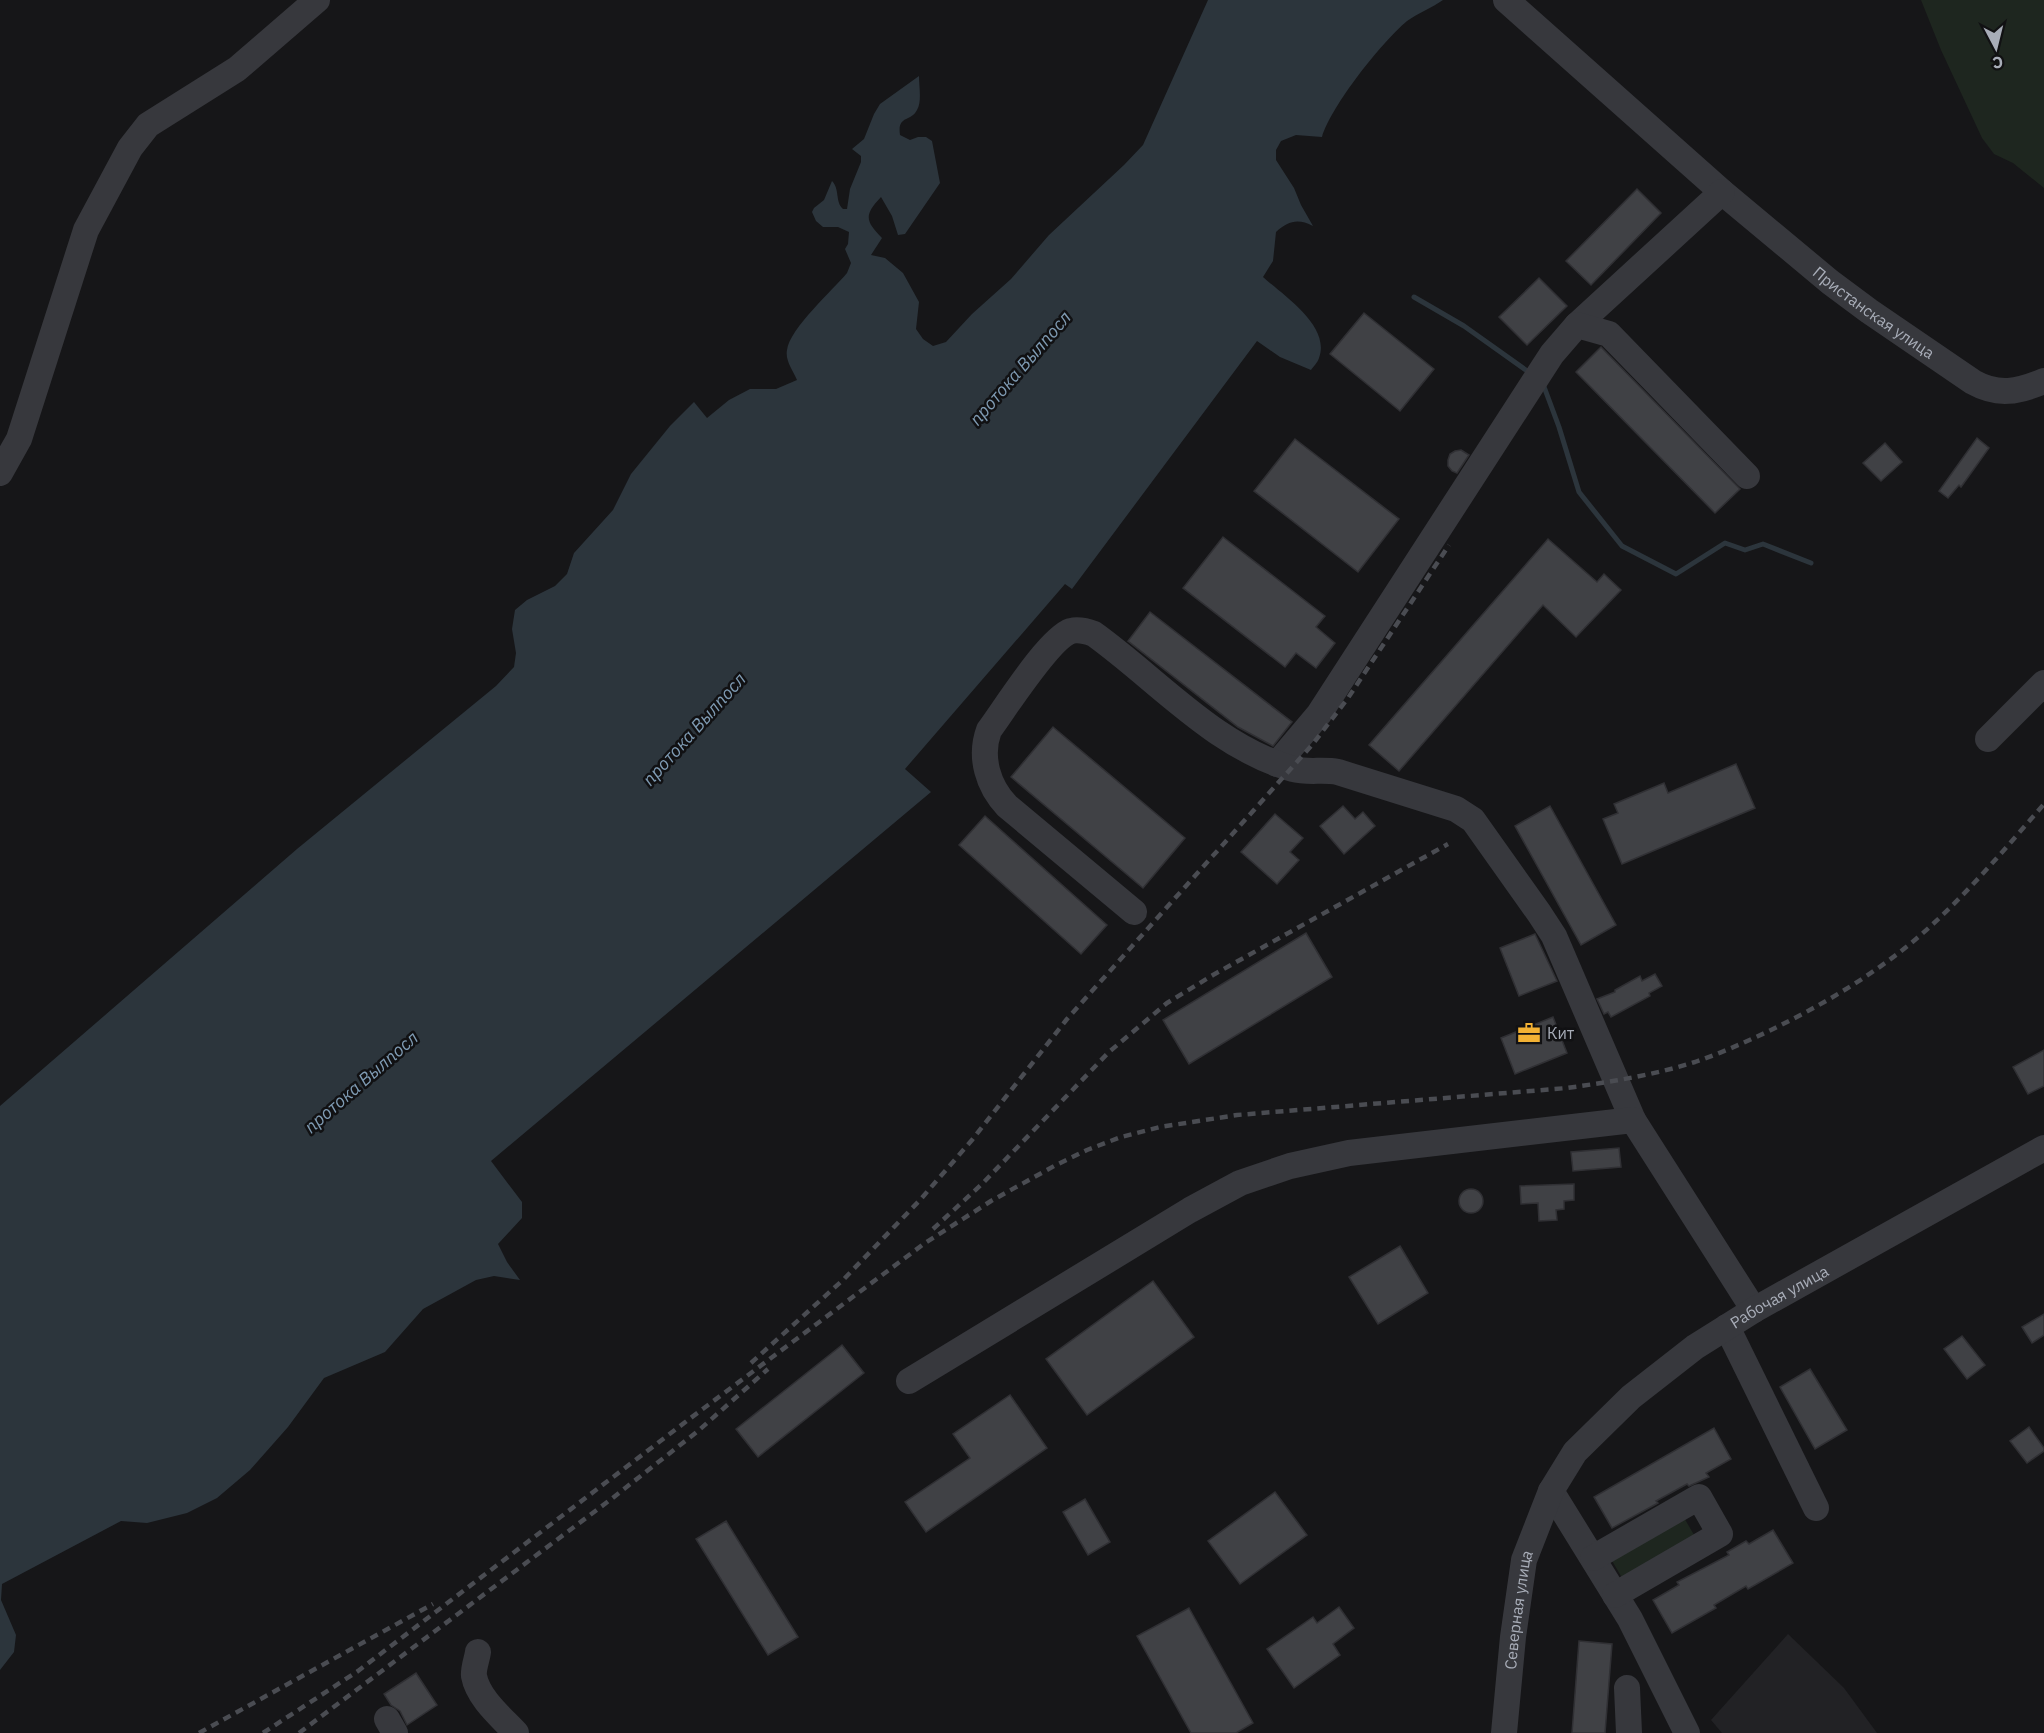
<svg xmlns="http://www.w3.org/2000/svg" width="2044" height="1733" viewBox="0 0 2044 1733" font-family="'IBM Plex Sans',sans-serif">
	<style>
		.built { fill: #222225 }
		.green { fill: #1e261f }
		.water { fill: #2c353c }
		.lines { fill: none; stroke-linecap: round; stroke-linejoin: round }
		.stream { stroke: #2c353c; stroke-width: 5 }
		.building { fill: #404145; stroke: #303034; stroke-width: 1.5 }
		.minor { stroke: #37383d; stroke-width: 26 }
		.rail { stroke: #4a4c52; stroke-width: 4.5; stroke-dasharray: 8 6; stroke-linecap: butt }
		.labels { text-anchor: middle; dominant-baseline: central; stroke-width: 5; stroke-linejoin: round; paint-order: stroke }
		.street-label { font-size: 16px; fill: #a8adb8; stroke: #111113 }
		.poi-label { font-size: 16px; fill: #a8adb8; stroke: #111113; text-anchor: start }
		.water-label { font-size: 18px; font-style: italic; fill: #7f9bb3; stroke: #111113 }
	</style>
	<rect width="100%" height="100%" fill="#161618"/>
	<path class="built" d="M1788,1634L1844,1688L1877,1733H1722L1711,1720Z"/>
	<g class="green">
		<path d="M1921,0H2044V188L2013,163L1994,154L1982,138L1941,50Z"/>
		<path d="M1683,1516L1697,1540L1625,1583L1611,1559Z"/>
	</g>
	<path class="water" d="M1208,0H1443C1432,8 1418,13 1407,21C1381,43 1332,105 1322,137L1296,135L1281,141L1276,150V160L1294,188L1301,205L1313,226C1298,218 1288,221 1276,232L1273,261L1263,277C1283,295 1331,326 1319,358C1318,362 1313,367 1311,370L1280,357L1257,341L1072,589L1065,584L905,769L931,792L491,1161L522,1202V1218L498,1244L507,1262L520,1280L494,1276L476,1280L423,1309L385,1352L324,1378L288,1427L250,1470L217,1498L187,1513L147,1523L121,1521L2,1584L1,1600L16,1635L14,1652L0,1670V1106L297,849L496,686L514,667L516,653L512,629L515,610L527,600L555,586L567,574L574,553L613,510L631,474L670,426L694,402L707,418L729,400L750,389H776L797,380C793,370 785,361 787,350C790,328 833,290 847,273L851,263L845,249L848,244L849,232L838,227H823L816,221L812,212L814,208L824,200L832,181C840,189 835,202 843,209H847L850,189L861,162V156L852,149L864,139L874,114L880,104L919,76C919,86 922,102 917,110C911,122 897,115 900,135L910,140L918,137H926L932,141L940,183L905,234L898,235L892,216L881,197C864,215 865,221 882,238L871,255L885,258L903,273L919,302L916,329L923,339L933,346L946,342L972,314L1011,279L1049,235L1124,165L1143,145Z"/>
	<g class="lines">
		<g class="stream">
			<path d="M1414,297L1464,326L1530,373"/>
			<path d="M1543,384L1559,427L1579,492L1622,546L1676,574L1725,543L1745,550L1763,544L1811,563"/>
		</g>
	</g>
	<g class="building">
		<path d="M1637,189L1661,213L1591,285L1566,261Z"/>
		<path d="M1539,278L1567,306L1527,345L1499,317Z"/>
		<path d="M1364,313L1434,369L1400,411L1330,354Z"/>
		<path d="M1601,347L1740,489L1715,513L1576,372Z"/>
		<path d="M1977,438L1989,448L1961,487L1959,485L1948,498L1939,491Z"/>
		<path d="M1295,439L1399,519L1358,572L1254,491Z"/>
		<path d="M1885,443L1902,462L1881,481L1863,463Z"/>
		<path d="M1461,450L1469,455L1457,473L1452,471L1448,466V460L1450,454L1455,451Z"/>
		<path d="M1223,537L1325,616L1316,627L1335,643L1316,668L1296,653L1285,667L1183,588Z"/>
		<path d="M1548,539L1597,582L1604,574L1621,590L1576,637L1543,605L1399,771L1369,745Z"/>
		<path d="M1150,612L1292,722L1273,746L1238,727L1128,641Z"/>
		<path d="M1053,727L1185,838L1143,888L1011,777Z"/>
		<path d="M1736,764L1755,808L1622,864L1603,819L1618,813L1614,804L1664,783L1668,793Z"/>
		<path d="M1343,806L1355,819L1363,812L1375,826L1344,854L1320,826Z"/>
		<path d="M1550,806L1616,925L1581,945L1515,826Z"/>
		<path d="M1275,814L1303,838L1290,852L1299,860L1277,884L1241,852Z"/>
		<path d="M985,816L1107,925L1081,954L959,845Z"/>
		<path d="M1306,933L1332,977L1189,1064L1163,1020Z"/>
		<path d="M1535,934L1557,981L1519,996L1500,948Z"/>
		<path d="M1655,974L1662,986L1649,993L1650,996L1611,1017L1608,1012L1604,1014L1597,999L1615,992V990L1640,976L1642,981Z"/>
		<path d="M1553,1017L1567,1053L1515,1074L1501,1038Z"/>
		<path d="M2044,1050V1086L2028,1094L2013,1067Z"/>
		<path d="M1619,1148L1621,1167L1573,1171L1571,1152Z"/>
		<path d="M1574,1184V1200L1564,1201V1209L1556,1210L1557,1220L1539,1221L1538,1203L1521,1204L1520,1186Z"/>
		<circle cx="1471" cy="1201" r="12"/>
		<path d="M1400,1246L1428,1293L1378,1324L1349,1277Z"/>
		<path d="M1153,1281L1194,1337L1087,1415L1046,1359Z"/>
		<path d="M2044,1314V1335L2032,1343L2022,1327Z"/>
		<path d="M1962,1336L1985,1365L1967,1379L1944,1349Z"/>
		<path d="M842,1345L864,1373L758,1457L736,1429Z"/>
		<path d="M1810,1369L1847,1430L1815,1449L1780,1387Z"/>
		<path d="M1010,1395L1047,1448L926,1532L905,1502L970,1458L953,1434Z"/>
		<path d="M2029,1427L2044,1448V1451L2027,1463L2010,1441Z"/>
		<path d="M1714,1428L1731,1459L1706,1473L1709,1477L1689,1486L1687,1484L1656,1501L1658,1503L1612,1528L1594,1497Z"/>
		<path d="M1275,1492L1307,1535L1240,1584L1208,1541Z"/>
		<path d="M1085,1499L1110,1542L1088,1555L1063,1512Z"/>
		<path d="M726,1521L798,1637L768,1655L696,1539Z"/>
		<path d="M1773,1530L1793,1563L1748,1589L1746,1586L1714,1605L1716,1608L1672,1633L1653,1600L1679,1585L1677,1582L1729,1555L1727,1552L1746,1541L1749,1544Z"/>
		<path d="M1339,1607L1354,1628L1333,1644L1340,1655L1294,1688L1267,1649L1313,1617L1317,1623Z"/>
		<path d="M1189,1608L1253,1723L1236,1733H1191L1137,1636Z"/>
		<path d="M1579,1641L1612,1644L1605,1733H1572Z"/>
		<path d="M416,1673L437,1705L407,1725L400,1711L391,1705L384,1694Z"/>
	</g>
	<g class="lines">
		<g class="minor">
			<path id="s1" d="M1506,0L1722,192L1830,282L1869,311L1973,382C1998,396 2018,392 2044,381"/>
			<path d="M1577,325L1722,192"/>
			<path d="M0,473L19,439L86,230L130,148L148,125L237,69L317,0"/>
			<path d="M1988,739L2044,683"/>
			<path d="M1277,764L1319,714L1552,354L1577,325L1609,334L1747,476"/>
			<path d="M1134,912L1007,806C988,786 979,757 989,730C1004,710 1049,638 1071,631C1079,629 1086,631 1094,634C1158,680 1215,747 1293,769C1308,773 1323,769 1338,772L1456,809L1473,820L1539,913L1554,936L1633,1120"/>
			<path d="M1727,1327L1816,1508"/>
			<path d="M909,1381L1190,1210L1240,1183L1290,1166L1349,1153L1633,1120L1754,1310"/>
			<path d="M1551,1491L1630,1619L1687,1733"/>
			<path d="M1593,1558L1699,1497L1720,1534L1615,1595"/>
			<path d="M478,1652C477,1659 473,1669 474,1676C478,1698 501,1717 516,1733"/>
			<path d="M1627,1688L1629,1733"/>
			<path d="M387,1719L395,1733"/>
			<path id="s2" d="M1504,1733L1513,1637L1524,1560L1551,1491L1575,1452L1631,1397L1695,1347L1754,1310L2044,1148"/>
		</g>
		<g class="rail">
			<path d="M933,1229L982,1184L1109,1052L1167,1003L1213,975L1448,844"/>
			<path d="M751,1363L844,1279L920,1200L972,1140L1067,1019L1312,745L1348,698L1449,545"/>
			<path d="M199,1733L433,1604"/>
			<path d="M263,1733L358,1671L688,1420L925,1243L991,1201L1056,1165L1087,1150L1121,1137L1160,1127L1237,1115L1567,1088C1610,1082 1654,1075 1695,1062C1721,1053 1746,1042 1771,1030C1822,1005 1872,976 1916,939C1963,899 2004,850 2044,804"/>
			<path d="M299,1733L610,1500L698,1431L768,1369"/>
		</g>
	</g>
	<defs>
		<g id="office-bare" transform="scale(1.8)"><path d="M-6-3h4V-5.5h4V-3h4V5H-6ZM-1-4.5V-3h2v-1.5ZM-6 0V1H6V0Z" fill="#f2b134" stroke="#111113" stroke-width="2.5" paint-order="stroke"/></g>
	</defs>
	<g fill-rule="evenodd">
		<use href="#office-bare" x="1529" y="1033"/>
	</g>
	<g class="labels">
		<g class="street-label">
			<text stroke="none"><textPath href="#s1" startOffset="483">Пристанская улица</textPath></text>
			<text stroke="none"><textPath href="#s2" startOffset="552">Рабочая улица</textPath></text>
			<text stroke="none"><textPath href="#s2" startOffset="124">Северная улица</textPath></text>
		</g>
		<g class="poi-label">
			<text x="1547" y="1033">Кит</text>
		</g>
		<g class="water-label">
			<text transform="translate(1020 368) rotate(-49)">протока Вылпосл</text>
			<text transform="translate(694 729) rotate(-48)">протока Вылпосл</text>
			<text transform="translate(361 1082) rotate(-41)">протока Вылпосл</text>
		</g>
	</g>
	<g transform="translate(1996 48) rotate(173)" stroke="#111113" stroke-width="4.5" paint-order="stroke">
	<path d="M0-4.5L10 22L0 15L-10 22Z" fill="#a8adb8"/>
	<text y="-9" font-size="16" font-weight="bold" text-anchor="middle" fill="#a8adb8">С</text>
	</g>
</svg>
